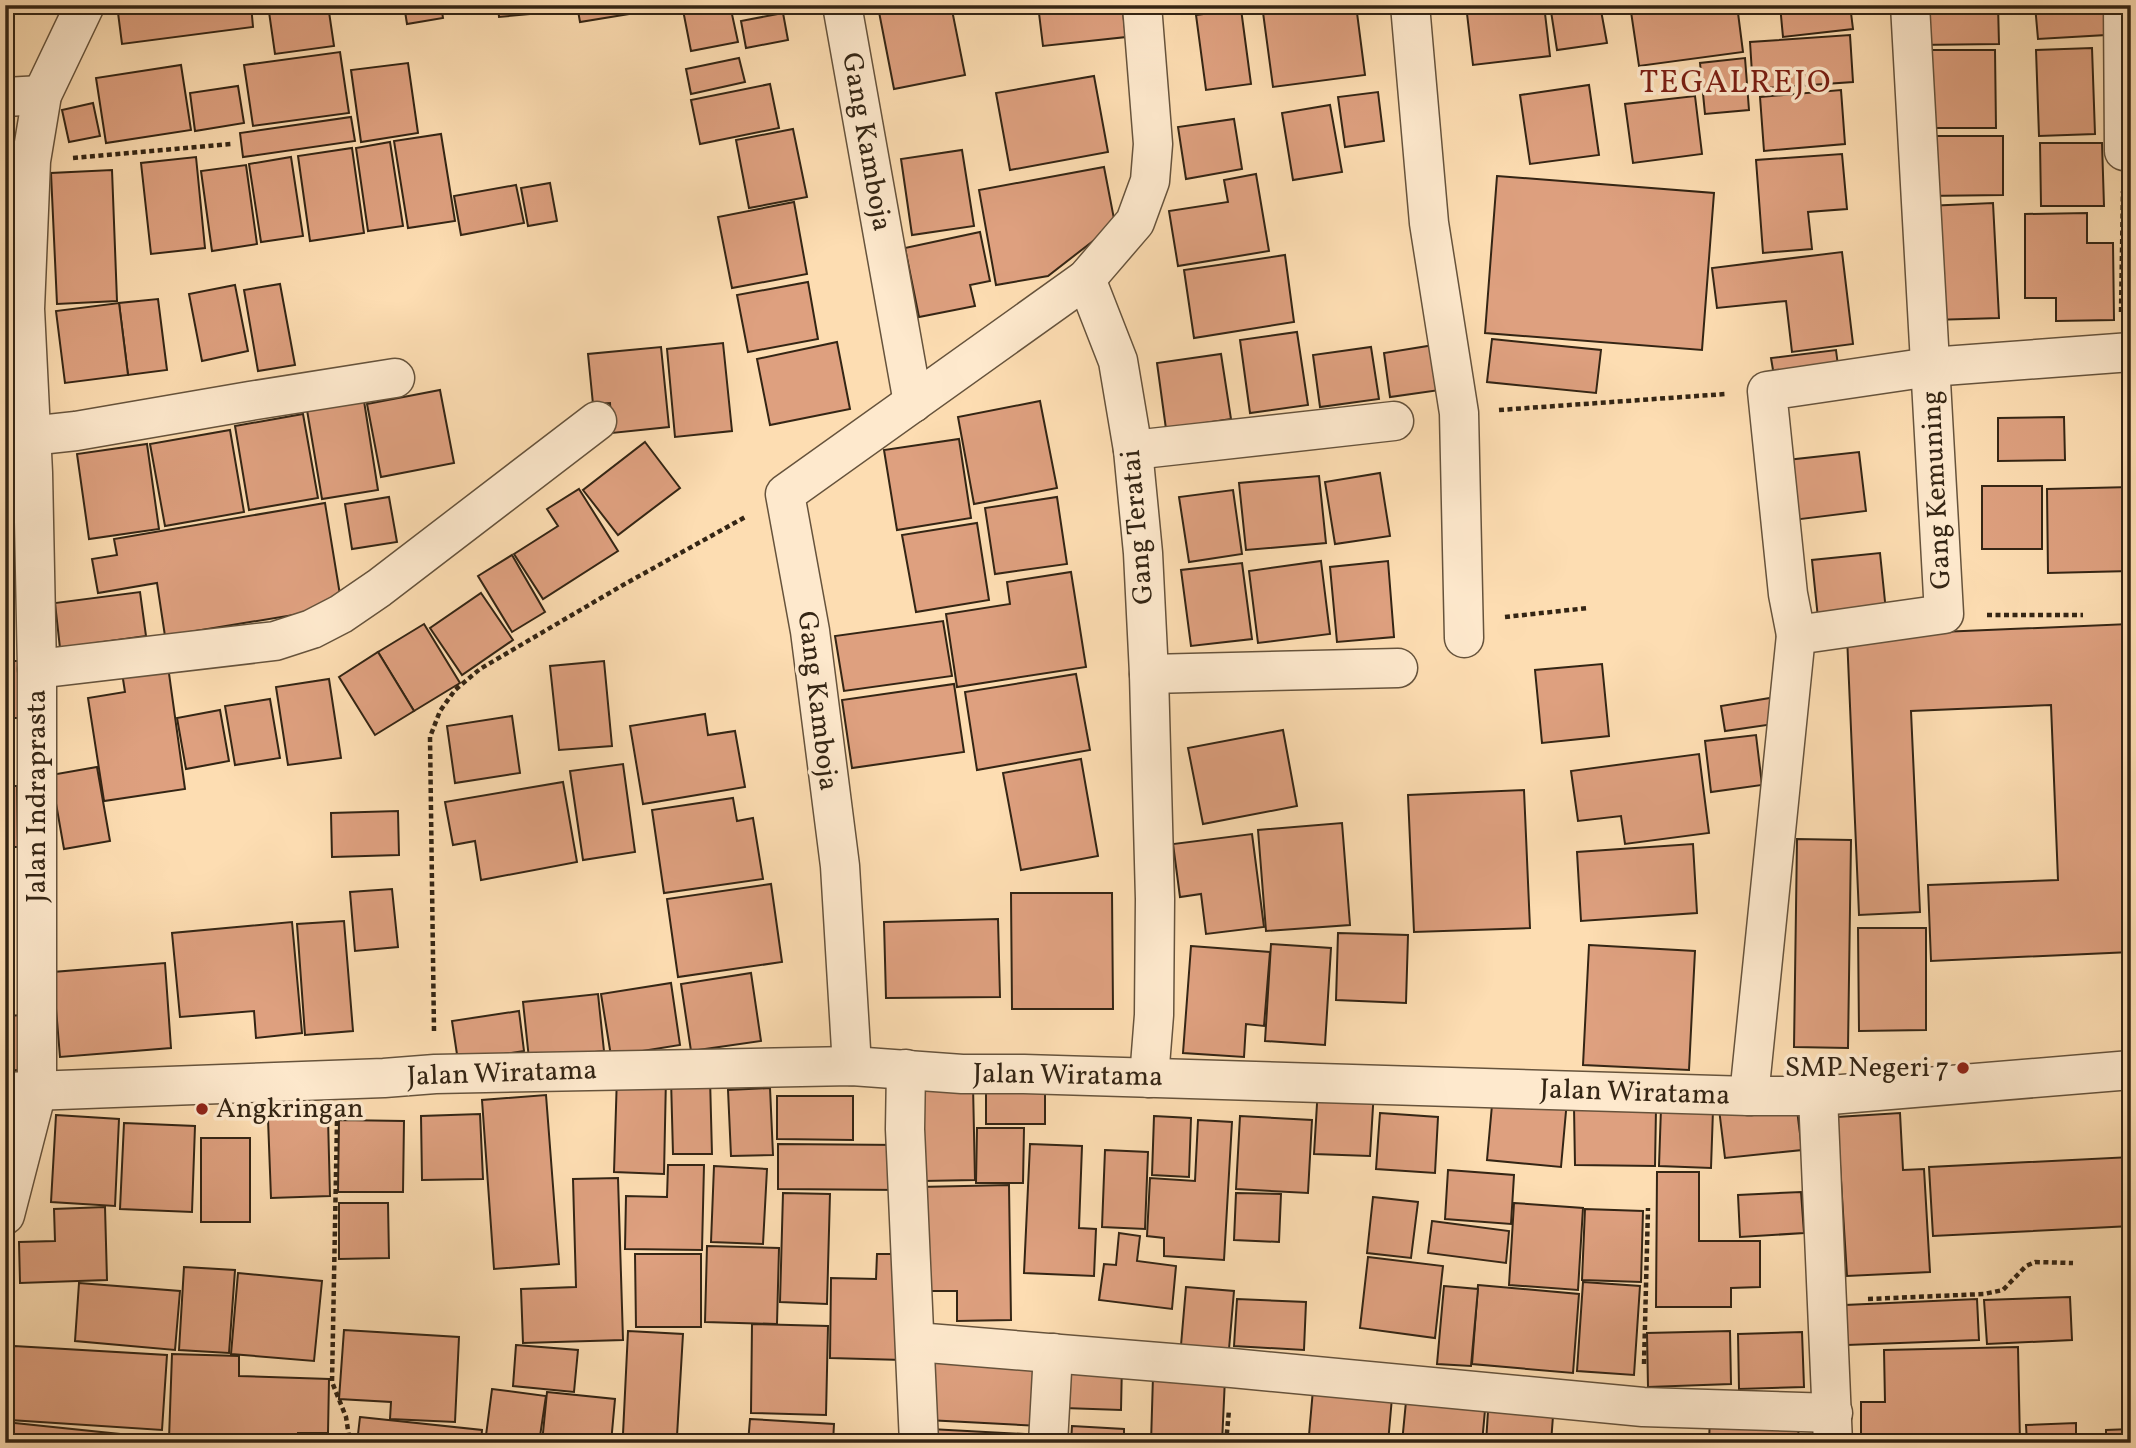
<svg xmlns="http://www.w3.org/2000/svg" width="2136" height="1448" viewBox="0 0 2136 1448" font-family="Vollkorn,serif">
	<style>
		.building { fill: #dea07f; stroke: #342514; stroke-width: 2 }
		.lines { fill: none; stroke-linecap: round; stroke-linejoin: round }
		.minor-casing { stroke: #66533c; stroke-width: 41 }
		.path { stroke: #342514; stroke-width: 4.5; stroke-dasharray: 5 3.5; stroke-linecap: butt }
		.minor { stroke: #fee9cd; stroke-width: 38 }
		.poi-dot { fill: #8f2418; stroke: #fee9cd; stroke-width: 2.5 }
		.labels { text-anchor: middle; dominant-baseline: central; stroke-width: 7; stroke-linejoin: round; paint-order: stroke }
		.street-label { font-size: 28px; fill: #342514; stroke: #fee9cd }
		.poi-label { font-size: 28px; fill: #342514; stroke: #fee9cd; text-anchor: end }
		.quarter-label { font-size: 32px; letter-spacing: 2px; fill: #7a1f14; stroke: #fee9cd }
	</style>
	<rect width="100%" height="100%" fill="#fdddb2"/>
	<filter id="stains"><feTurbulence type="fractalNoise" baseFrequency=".00286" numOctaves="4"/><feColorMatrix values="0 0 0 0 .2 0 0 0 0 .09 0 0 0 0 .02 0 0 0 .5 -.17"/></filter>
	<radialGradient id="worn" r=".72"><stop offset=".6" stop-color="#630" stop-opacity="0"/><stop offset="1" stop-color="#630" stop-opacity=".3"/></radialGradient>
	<g class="building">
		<path d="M117,5H251L253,27L122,44Z"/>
		<path d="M268,5H328L334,46L275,54Z"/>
		<path d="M404,5H441L443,18L407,24Z"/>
		<path d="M498,5H528L529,14L499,17Z"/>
		<path d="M577,5H659L660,9L580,22Z"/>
		<path d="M682,5H730L738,42L691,51Z"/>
		<path d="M912,5H951L965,75L894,89L879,12Z"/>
		<path d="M1038,5H1122L1126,37L1043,46Z"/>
		<path d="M1262,5H1356L1365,75L1273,87Z"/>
		<path d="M1466,5H1544L1550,56L1473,65Z"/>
		<path d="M1550,5H1600L1607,43L1557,50Z"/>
		<path d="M1630,5H1737L1743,52L1639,66Z"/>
		<path d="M1780,5H1850L1853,29L1783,37Z"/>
		<path d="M1915,5H1998L1999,44L1916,45Z"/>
		<path d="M2035,5H2104L2106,35L2038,39Z"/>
		<path d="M1241,9L1251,84L1206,90L1196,15Z"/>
		<path d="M783,13L788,40L746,48L741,21Z"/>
		<path d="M1850,35L1853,82L1753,89L1750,42Z"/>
		<path d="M2092,48L2095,134L2039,136L2036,50Z"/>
		<path d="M1923,50H1995L1996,128H1924Z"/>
		<path d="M340,52L349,113L253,126L244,65Z"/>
		<path d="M739,58L745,82L691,94L686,69Z"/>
		<path d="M1745,58L1749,110L1705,114L1700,63Z"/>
		<path d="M408,63L418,133L361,142L351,70Z"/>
		<path d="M181,65L191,130L106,143L96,78Z"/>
		<path d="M1094,76L1108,152L1010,170L996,93Z"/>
		<path d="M770,84L779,128L700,144L691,100Z"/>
		<path d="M1589,85L1599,155L1530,164L1520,95Z"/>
		<path d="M238,86L244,123L195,131L190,93Z"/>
		<path d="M1841,90L1845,144L1764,151L1760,97Z"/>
		<path d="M1378,92L1384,141L1345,147L1338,97Z"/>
		<path d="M1695,96L1702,154L1633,163L1625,104Z"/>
		<path d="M93,103L100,136L69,142L62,110Z"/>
		<path d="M1330,105L1342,172L1293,180L1282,113Z"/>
		<path d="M351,117L355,141L243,157L240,133Z"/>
		<path d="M1234,119L1242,169L1186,179L1178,127Z"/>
		<path d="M793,129L807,197L749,208L736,140Z"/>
		<path d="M441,134L455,221L408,228L394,141Z"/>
		<path d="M1925,136H2003V195L1925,196Z"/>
		<path d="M390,142L403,226L368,231L356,148Z"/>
		<path d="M2040,143H2102L2104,206H2041Z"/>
		<path d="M352,148L364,233L310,241L298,156Z"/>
		<path d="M962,150L974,226L912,235L901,159Z"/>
		<path d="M1842,154L1847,209L1808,212L1812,249L1763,253L1756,160Z"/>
		<path d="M196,157L205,248L151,254L141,163Z"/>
		<path d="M291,157L303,236L261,242L249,164Z"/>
		<path d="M246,165L257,244L212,251L201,171Z"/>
		<path d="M1104,167L1115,224L1048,276L996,285L979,190Z"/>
		<path d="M112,170L117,301L57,304L51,173Z"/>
		<path d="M1256,174L1269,251L1178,266L1169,211L1228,202L1224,180Z"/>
		<path d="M1497,176L1714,193L1702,350L1485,333Z"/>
		<path d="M550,183L557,221L528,226L521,188Z"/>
		<path d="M516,185L524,223L461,235L454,196Z"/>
		<path d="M794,202L807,274L732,288L718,217Z"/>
		<path d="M1993,203L1999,318L1932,320L1926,206Z"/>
		<path d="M2087,213V243H2113L2114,320L2056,321V298H2025V214Z"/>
		<path d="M980,232L990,281L970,285L975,306L919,317L905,248Z"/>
		<path d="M1842,252L1853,344L1792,352L1786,301L1717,308L1712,268Z"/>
		<path d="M1285,255L1294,322L1194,338L1184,270Z"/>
		<path d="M808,282L818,339L748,352L737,295Z"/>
		<path d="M280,284L295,365L258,371L244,290Z"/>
		<path d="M235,285L248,351L202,361L189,294Z"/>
		<path d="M158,299L167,370L128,375L119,303Z"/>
		<path d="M119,303L128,375L65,383L56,311Z"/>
		<path d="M1297,332L1308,405L1250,413L1240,340Z"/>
		<path d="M1492,339L1601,350L1596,393L1487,382Z"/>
		<path d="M837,342L850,409L770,425L757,359Z"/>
		<path d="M723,343L732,431L675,437L667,349Z"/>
		<path d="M1434,345L1440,390L1390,397L1384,353Z"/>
		<path d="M661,347L669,427L612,433L610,403L593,404L588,354Z"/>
		<path d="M1371,347L1379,399L1320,407L1313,355Z"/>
		<path d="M1836,350L1839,374L1775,382L1771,358Z"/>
		<path d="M1221,354L1231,419L1166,429L1157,363Z"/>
		<path d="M440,390L454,463L381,477L367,404Z"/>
		<path d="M364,401L378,490L322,499L307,410Z"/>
		<path d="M1040,401L1057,488L974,504L958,417Z"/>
		<path d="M303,414L318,498L249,510L235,426Z"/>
		<path d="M2064,417L2065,460L1998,461V418Z"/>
		<path d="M230,430L244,512L165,526L150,444Z"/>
		<path d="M959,439L971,518L897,530L884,450Z"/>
		<path d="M645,442L680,488L618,535L583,490Z"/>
		<path d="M147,444L159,529L89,539L77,454Z"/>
		<path d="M1859,452L1866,511L1793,520L1787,460Z"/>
		<path d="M1380,473L1390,536L1335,544L1325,482Z"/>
		<path d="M1319,476L1326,543L1246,550L1239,483Z"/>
		<rect x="1982" y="486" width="60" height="63"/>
		<path d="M2131,487V571L2048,573L2047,489Z"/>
		<path d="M579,489L618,551L543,599L514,554L558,526L547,509Z"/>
		<path d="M1233,490L1242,554L1189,562L1179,497Z"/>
		<path d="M389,497L397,542L352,549L345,504Z"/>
		<path d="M1057,497L1067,564L995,574L985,508Z"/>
		<path d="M325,503L342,607L165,636L157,583L98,593L92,559L117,555L114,539Z"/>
		<path d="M977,523L989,600L916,612L902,535Z"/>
		<path d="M6,527L7,575H5V527Z"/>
		<path d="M1880,553L1887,621L1819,628L1812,560Z"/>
		<path d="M512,555L545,612L512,632L478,576Z"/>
		<path d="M1321,561L1330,634L1258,643L1249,571Z"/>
		<path d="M1388,561L1394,637L1337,642L1330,567Z"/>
		<path d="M1242,563L1252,639L1191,646L1181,570Z"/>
		<path d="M1071,572L1086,667L957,687L946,614L1010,604L1007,582Z"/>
		<path d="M140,592L146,636L60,648L55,603Z"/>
		<path d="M481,593L513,640L462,675L430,628Z"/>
		<path d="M943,621L952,676L844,691L835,636Z"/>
		<path d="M424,624L460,683L414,711L378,652Z"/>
		<path d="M2129,624L2131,952L1931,961L1928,885L2058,880L2051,705L1911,711L1920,912L1859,915L1847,636Z"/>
		<path d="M378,652L414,711L375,735L339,677Z"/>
		<path d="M167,659L185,789L104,801L88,698L125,692L121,666Z"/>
		<rect x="5" y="661" width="13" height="57"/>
		<path d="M604,661L612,746L559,750L550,666Z"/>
		<path d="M1602,664L1609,736L1542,743L1535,670Z"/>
		<path d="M1076,674L1090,750L977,770L965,692Z"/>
		<path d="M329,679L341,758L288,765L276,687Z"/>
		<path d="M954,684L964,752L852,768L842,700Z"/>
		<path d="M1770,698L1774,724L1725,731L1721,706Z"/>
		<path d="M270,699L280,758L235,765L225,706Z"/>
		<path d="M220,710L229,761L186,769L177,718Z"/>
		<path d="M705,714L708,735L735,731L745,787L643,804L630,726Z"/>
		<path d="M512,716L520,773L455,783L447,726Z"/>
		<path d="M1283,730L1297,806L1203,824L1188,748Z"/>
		<path d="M1756,735L1762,785L1711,792L1705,741Z"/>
		<path d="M1699,754L1709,833L1625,844L1621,816L1578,821L1571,771Z"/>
		<path d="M1081,759L1098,856L1021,870L1003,773Z"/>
		<path d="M623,764L635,852L583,860L570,771Z"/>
		<path d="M97,767L110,841L64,849L51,775Z"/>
		<path d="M563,782L577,862L481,880L475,841L453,845L445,802Z"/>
		<path d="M5,786H17L18,847H5Z"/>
		<path d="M1524,790L1530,928L1414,932L1408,795Z"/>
		<path d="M733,798L737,821L753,818L763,879L664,893L652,810Z"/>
		<path d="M398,811L399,855L332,857L331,813Z"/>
		<path d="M1342,823L1350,925L1266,931L1258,830Z"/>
		<path d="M1252,834L1264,927L1206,934L1201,894L1180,897L1173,844Z"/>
		<path d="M1797,839L1851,840L1848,1048L1794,1047Z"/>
		<path d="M1693,844L1697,913L1581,921L1577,852Z"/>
		<path d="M771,884L782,962L678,977L667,899Z"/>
		<path d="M392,889L398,947L355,951L350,892Z"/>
		<path d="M1011,893H1112L1113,1009H1012Z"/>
		<path d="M998,919L1000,997L886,998L884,922Z"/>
		<path d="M344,921L353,1031L305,1035L297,924Z"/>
		<path d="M292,922L302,1033L256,1038L254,1011L180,1017L172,933Z"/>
		<path d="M1858,928H1926V1030L1859,1031Z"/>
		<path d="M1338,933L1408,935L1406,1003L1336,1000Z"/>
		<path d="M1271,944L1331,948L1325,1045L1265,1041Z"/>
		<path d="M1589,945L1695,951L1689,1070L1583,1065Z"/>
		<path d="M1191,946L1270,952L1264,1026L1246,1024L1244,1057L1183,1053Z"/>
		<path d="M165,963L171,1048L60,1057L53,972Z"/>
		<path d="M751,973L761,1041L691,1051L681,984Z"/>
		<path d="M671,983L680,1045L611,1056L601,994Z"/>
		<path d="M598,994L604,1051L529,1059L523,1002Z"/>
		<path d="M519,1011L524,1051L458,1061L452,1021Z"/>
		<path d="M24,1015L30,1069L5,1071V1016Z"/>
		<path d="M617,1075L666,1077L664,1174L614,1172Z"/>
		<path d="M710,1078L712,1154H673L671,1079Z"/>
		<rect x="986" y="1083" width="59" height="41"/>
		<path d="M973,1085L975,1180L923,1181L921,1086Z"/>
		<path d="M1318,1087L1374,1090L1370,1156L1314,1154Z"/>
		<path d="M770,1088L773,1155L731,1156L728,1090Z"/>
		<path d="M1493,1094L1567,1100L1561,1167L1487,1160Z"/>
		<path d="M546,1095L559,1264L494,1269L482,1100Z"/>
		<path d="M777,1096H853V1140L777,1139Z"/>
		<path d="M1796,1102L1802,1150L1725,1158L1719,1109Z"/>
		<path d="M1574,1107L1656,1108L1655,1166L1575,1165Z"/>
		<path d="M1661,1108L1713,1110L1711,1168L1659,1166Z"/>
		<path d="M1380,1113L1438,1117L1435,1173L1376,1169Z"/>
		<path d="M1900,1113L1903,1170L1924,1169L1930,1272L1847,1276L1837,1117Z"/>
		<path d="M480,1114L483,1179L422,1180L421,1116Z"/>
		<path d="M56,1115L119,1119L115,1206L51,1202Z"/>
		<path d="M1154,1116L1191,1118L1189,1177L1152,1175Z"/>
		<path d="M1240,1116L1312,1120L1308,1193L1236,1189Z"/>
		<path d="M328,1118L330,1196L271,1198L268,1119Z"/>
		<path d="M339,1120L404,1121L403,1192H338Z"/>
		<path d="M1198,1120L1232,1122L1224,1260L1164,1256V1238L1147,1236L1150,1178L1195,1181Z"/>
		<path d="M124,1123L195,1126L192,1212L120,1209Z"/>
		<path d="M977,1128H1024L1023,1183H976Z"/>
		<rect x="201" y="1138" width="49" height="84"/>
		<path d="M778,1144L901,1145L902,1190L778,1189Z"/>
		<path d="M1030,1144L1082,1146L1079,1228L1096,1229L1094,1276L1024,1273Z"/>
		<path d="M1105,1150L1148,1152L1145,1229L1102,1227Z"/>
		<path d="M2131,1157V1226L1933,1236L1929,1167Z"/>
		<path d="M668,1165H704L702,1250L625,1249L626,1196L667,1197Z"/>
		<path d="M714,1166L767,1169L763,1244L711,1242Z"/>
		<path d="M1448,1170L1514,1175L1511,1224L1445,1219Z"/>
		<path d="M1657,1172H1699V1241H1760V1287L1731,1288V1307H1656Z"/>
		<path d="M618,1178L623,1340L523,1343L521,1289L576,1287L573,1179Z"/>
		<path d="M1009,1185L1011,1320L957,1321V1291H922L919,1187Z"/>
		<path d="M1801,1192L1804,1233L1740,1237L1738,1195Z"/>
		<path d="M783,1193L830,1194L827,1304L780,1302Z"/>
		<path d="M1236,1193L1281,1194L1279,1242L1234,1240Z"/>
		<path d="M1373,1197L1418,1202L1411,1258L1367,1253Z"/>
		<path d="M339,1203H388L389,1258L339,1259Z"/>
		<path d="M1514,1203L1583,1208L1578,1290L1509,1285Z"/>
		<path d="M105,1207L107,1280L20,1283L19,1242L55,1241L54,1209Z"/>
		<path d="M1585,1209L1643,1211L1641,1282L1582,1280Z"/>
		<path d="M1432,1221L1509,1231L1506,1263L1428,1253Z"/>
		<path d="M1119,1233L1140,1236L1137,1261L1176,1266L1172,1309L1099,1300L1104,1264L1116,1265Z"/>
		<path d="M707,1246L779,1248L777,1324L705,1322Z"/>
		<path d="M635,1254H701V1327H636Z"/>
		<path d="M877,1254H905L903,1360L830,1358L831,1278L876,1279Z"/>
		<path d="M1368,1257L1443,1266L1435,1338L1360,1328Z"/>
		<path d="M184,1267L235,1270L229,1353L179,1350Z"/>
		<path d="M238,1273L322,1281L314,1361L231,1354Z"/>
		<path d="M1583,1282L1640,1286L1634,1375L1577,1371Z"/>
		<path d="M79,1283L180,1291L175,1350L75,1341Z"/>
		<path d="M1478,1285L1579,1294L1573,1373L1472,1364Z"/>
		<path d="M1444,1286L1478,1289L1471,1366L1437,1364Z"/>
		<path d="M1186,1287L1234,1291L1229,1349L1181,1345Z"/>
		<path d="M2070,1297L2072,1340L1987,1344L1984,1300Z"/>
		<path d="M1237,1299L1306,1302L1304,1350L1234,1346Z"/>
		<path d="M1977,1299L1979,1340L1847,1345L1845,1305Z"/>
		<path d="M752,1324L828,1326L826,1415L751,1413Z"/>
		<path d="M344,1330L459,1337L455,1422L390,1419L391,1402L339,1399Z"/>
		<path d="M628,1331L683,1334L677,1436L623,1434Z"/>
		<path d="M1730,1331L1731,1384L1648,1387L1647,1333Z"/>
		<path d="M1802,1332L1804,1387L1739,1389L1738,1334Z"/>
		<path d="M516,1345L578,1350L574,1392L513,1386Z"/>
		<path d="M14,1346L167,1355L162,1430L10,1420Z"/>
		<path d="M2018,1347L2020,1443H1861V1402H1885L1884,1350Z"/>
		<path d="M931,1351L1044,1357L1040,1426L927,1420Z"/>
		<path d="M172,1354L239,1356V1376L329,1379L328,1433H298V1443L169,1439Z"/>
		<path d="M1064,1362L1122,1363L1121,1410L1064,1408Z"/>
		<path d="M1153,1376L1225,1378L1222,1443H1151Z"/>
		<path d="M1314,1378L1393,1386L1388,1443L1309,1435Z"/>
		<path d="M492,1389L546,1396L539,1443H485Z"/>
		<path d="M1407,1391L1486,1399L1482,1443H1402Z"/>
		<path d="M547,1392L615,1399L611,1443H542Z"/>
		<path d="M1488,1411L1553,1416L1551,1443H1486Z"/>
		<path d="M1710,1415L1799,1417L1798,1443H1709Z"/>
		<path d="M360,1417L482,1430L481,1443H357Z"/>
		<path d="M750,1419L834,1424L833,1443H748Z"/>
		<path d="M5,1422L187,1441V1443H5Z"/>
		<path d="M2076,1423V1443H2027L2026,1425Z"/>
		<path d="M1072,1426L1124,1429V1443H1071Z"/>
		<path d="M930,1429L1043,1435L1042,1443H929Z"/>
		<path d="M2131,1429V1443H2106V1430Z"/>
		<path d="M617,1435L666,1439V1443H616Z"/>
		<path d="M304,1438L342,1441V1443H303Z"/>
		<path d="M673,1440L716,1443H673Z"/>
		<path d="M1315,1440L1347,1443H1315Z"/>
	</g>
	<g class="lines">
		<g class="minor-casing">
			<g id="minor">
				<path d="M842,5L913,403"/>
				<path d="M1410,5L1429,223L1459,413L1464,638"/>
				<path d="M2123,5L2124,151"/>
				<path d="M5,97L42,95"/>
				<path d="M1086,279L1118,361L1133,450L1143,553L1149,674L1155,899L1154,1015L1149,1078"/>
				<path d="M30,436L76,431L250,401L395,378"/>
				<path d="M1133,450L1394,421"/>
				<path d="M1796,635L1788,594L1767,391L1930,367L2131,352"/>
				<path d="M37,669L275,641L312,629L341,614L379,588L597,421"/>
				<path d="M1149,674L1398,668"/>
				<path d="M852,1066L840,866L810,631L785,494L1086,279L1135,222L1150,181L1153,144L1142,5"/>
				<path d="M906,1069L905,1129L919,1443"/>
				<path d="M5,1092L384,1078L435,1074L852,1066L962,1074H1024L1749,1096H1818L2131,1070"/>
				<path d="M1749,1096L1796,635L1944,614L1910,5"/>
				<path d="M1818,1096L1833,1443"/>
				<path d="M5,1215L37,1091V669L33,473L25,309L31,161L42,95L85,5"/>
				<path d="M916,1342L1232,1368L1643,1407L1833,1413"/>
				<path d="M1048,1443L1053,1353"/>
			</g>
		</g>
		<g class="path">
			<path d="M73,158L231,144"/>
			<path d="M2121,312L2123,191"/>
			<path d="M1499,410L1725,394"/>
			<path d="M1987,615H2083"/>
			<path d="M1505,617L1588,608"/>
			<path d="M434,1031L430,737L440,711L455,690L480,669L623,585L747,516"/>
			<path d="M337,1121L332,1382L346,1417L350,1443"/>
			<path d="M1868,1299L1984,1294L2003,1290L2026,1266L2035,1262L2073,1263"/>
			<path d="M1644,1364L1648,1208"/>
			<path d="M1226,1443L1229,1410"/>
		</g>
		<use href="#minor" class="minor"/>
	</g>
	<g class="poi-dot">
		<circle cx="1963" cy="1068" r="7"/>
		<circle cx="202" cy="1109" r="7"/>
	</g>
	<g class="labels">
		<g class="street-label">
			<text transform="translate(866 142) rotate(80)">Gang Kamboja</text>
			<text transform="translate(1937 490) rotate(-93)">Gang Kemuning</text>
			<text transform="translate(1138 527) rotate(-95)">Gang Teratai</text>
			<text transform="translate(817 701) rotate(83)">Gang Kamboja</text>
			<text transform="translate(37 796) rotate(-90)">Jalan Indraprasta</text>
			<text transform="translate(502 1074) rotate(-2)">Jalan Wiratama</text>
			<text transform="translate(1068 1076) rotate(1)">Jalan Wiratama</text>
			<text transform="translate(1635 1093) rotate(2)">Jalan Wiratama</text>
		</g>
		<g class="poi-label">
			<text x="1949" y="1068">SMP Negeri 7</text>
			<text x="216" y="1109" text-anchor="start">Angkringan</text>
		</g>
		<g class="quarter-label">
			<text x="1736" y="84">TEGALREJO</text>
		</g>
	</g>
	<rect width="2136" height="1448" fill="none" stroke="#fdddb2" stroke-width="28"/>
	<rect x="7" y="7" width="2122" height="1434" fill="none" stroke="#342514" stroke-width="3.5"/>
	<rect x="14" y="14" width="2108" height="1420" fill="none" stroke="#342514" stroke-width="2"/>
	<rect width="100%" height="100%" filter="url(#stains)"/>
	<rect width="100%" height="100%" fill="url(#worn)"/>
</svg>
